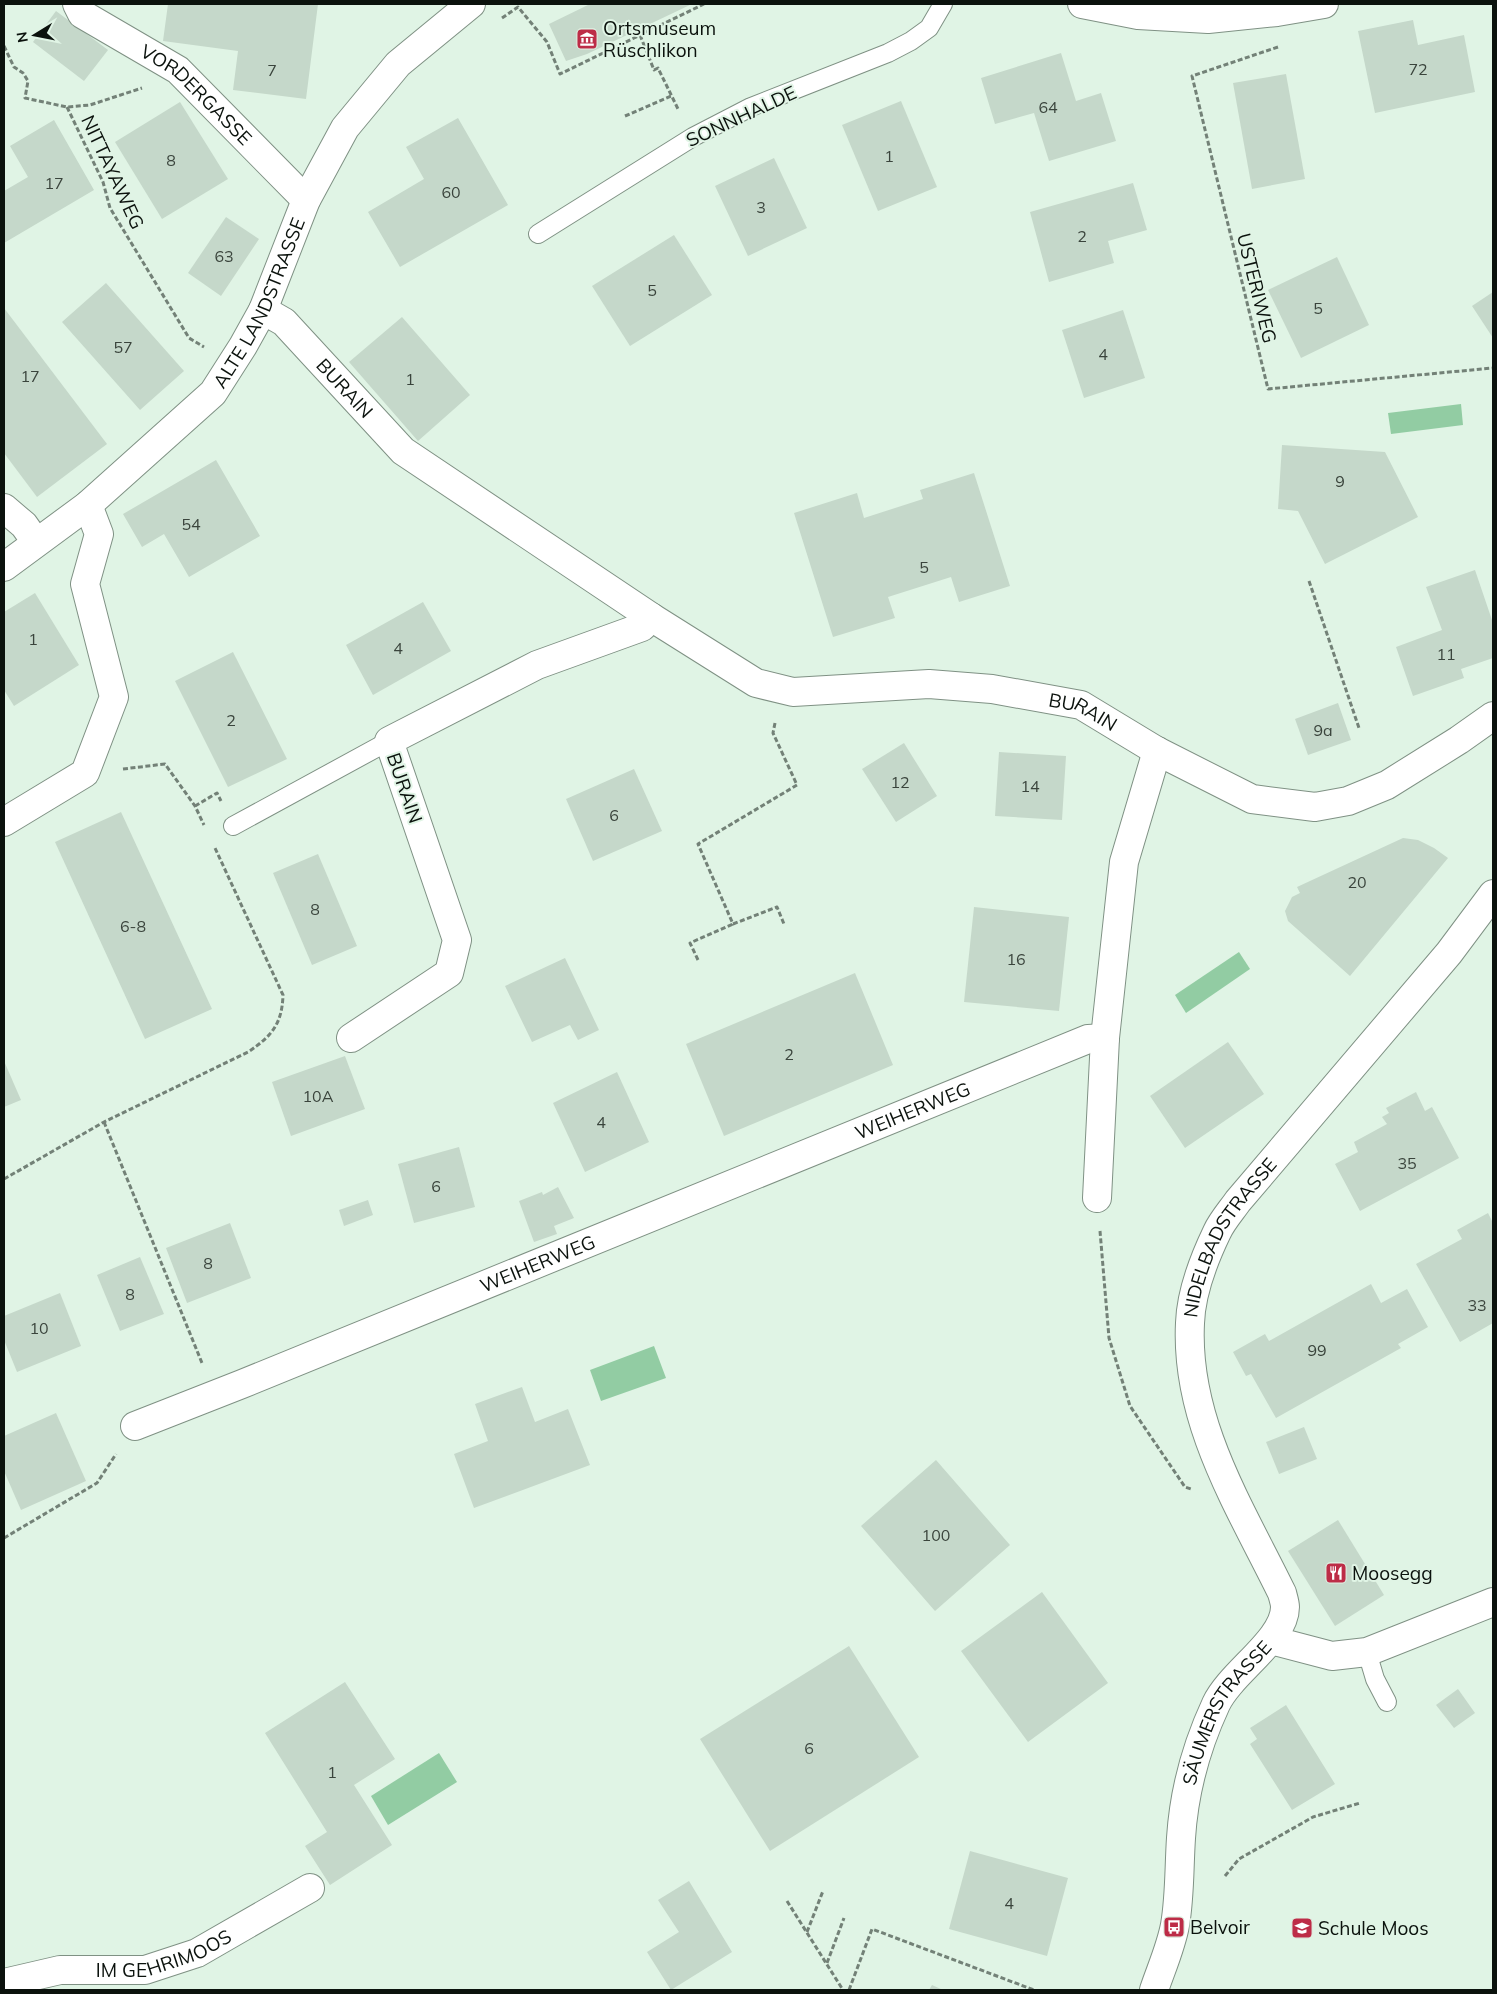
<svg xmlns="http://www.w3.org/2000/svg" width="1497" height="1994" viewBox="0 0 1497 1994" font-family="Mulish,sans-serif">
	<style>
		.water { fill: #92cca3 }
		.building { fill: #c5d8ca }
		.lines { fill: none; stroke-linecap: round; stroke-linejoin: round }
		.service-casing { stroke: #7f9184; stroke-width: 20 }
		.minor-casing { stroke: #7f9184; stroke-width: 30 }
		.secondary-casing { stroke: #7f9184; stroke-width: 30 }
		.path { stroke: #738177; stroke-width: 3; stroke-dasharray: 5 2.5; stroke-linecap: butt }
		.service { stroke: #fff; stroke-width: 18 }
		.minor { stroke: #fff; stroke-width: 28 }
		.secondary { stroke: #fff; stroke-width: 28 }
		.labels { text-anchor: middle; dominant-baseline: central; stroke-width: 4; stroke-linejoin: round; paint-order: stroke }
		.number-label { font-size: 16px; fill: #3a443c }
		.poi-label { font-size: 19px; fill: #0b120d; stroke: #e0f4e5; text-anchor: start }
		.street-label { font-size: 19px; fill: #0b120d; stroke: #e0f4e5 }
	</style>
	<rect width="100%" height="100%" fill="#e0f4e5"/>
	<g class="water">
		<path d="M1461,404L1463,425L1391,434L1388,413Z"/>
		<path d="M1239,952L1250,969L1186,1013L1175,995Z"/>
		<path d="M654,1346L666,1378L601,1401L590,1370Z"/>
		<path d="M439,1753L457,1782L388,1825L371,1796Z"/>
	</g>
	<g class="building">
		<path d="M168,4H318L306,99L233,90L238,51L163,41Z"/>
		<path d="M590,4H692L587,54L566,61L549,24Z"/>
		<path d="M56,11L108,50L84,81L33,42Z"/>
		<path d="M1413,20L1418,45L1464,35L1475,92L1375,113L1358,31Z"/>
		<path d="M1061,53L1076,101L1101,93L1116,141L1049,161L1034,113L995,124L981,78Z"/>
		<path d="M1286,74L1305,179L1252,189L1233,83Z"/>
		<path d="M901,101L937,187L878,211L842,125Z"/>
		<path d="M180,102L228,179L162,219L115,142Z"/>
		<path d="M458,118L508,205L400,267L368,212L424,179L406,147Z"/>
		<path d="M54,120L94,190L4,243V191L28,177L10,146Z"/>
		<path d="M774,158L807,228L748,256L715,186Z"/>
		<path d="M1133,183L1147,230L1108,241L1114,263L1049,282L1030,212Z"/>
		<path d="M226,217L259,239L221,296L188,273Z"/>
		<path d="M674,235L712,295L630,346L592,286Z"/>
		<path d="M1337,257L1369,325L1301,358L1268,290Z"/>
		<path d="M106,283L184,371L140,410L62,322Z"/>
		<path d="M1493,292V338L1472,306Z"/>
		<path d="M4,308L107,444L37,497L4,453Z"/>
		<path d="M1123,310L1145,378L1084,398L1062,330Z"/>
		<path d="M402,317L470,395L418,441L349,362Z"/>
		<path d="M1282,445L1385,452L1418,517L1325,564L1298,511L1278,509Z"/>
		<path d="M216,460L260,536L189,577L164,534L142,547L123,514Z"/>
		<path d="M974,473L1010,586L959,602L951,577L888,597L895,618L833,637L794,513L857,493L864,518L923,499L920,490Z"/>
		<path d="M1475,570L1493,623V658L1461,669L1464,678L1413,696L1396,647L1442,630L1426,587Z"/>
		<path d="M35,593L79,665L14,706L4,690V612Z"/>
		<path d="M423,602L451,651L373,695L346,645Z"/>
		<path d="M233,652L287,759L228,787L175,681Z"/>
		<path d="M1338,703L1351,740L1308,755L1295,719Z"/>
		<path d="M904,743L937,796L896,822L862,769Z"/>
		<path d="M999,752L1066,756L1062,820L995,816Z"/>
		<path d="M634,769L662,831L593,861L566,799Z"/>
		<path d="M121,812L212,1009L145,1039L55,842Z"/>
		<path d="M1403,838L1418,840L1434,848L1448,858L1350,976L1288,921L1285,911L1292,897L1300,893L1297,887Z"/>
		<path d="M318,854L357,946L312,965L273,873Z"/>
		<path d="M974,907L1069,917L1059,1011L964,1002Z"/>
		<path d="M565,958L599,1030L578,1040L570,1025L532,1042L505,986Z"/>
		<path d="M855,973L893,1065L724,1136L686,1044Z"/>
		<path d="M1228,1042L1264,1094L1185,1148L1150,1096Z"/>
		<path d="M345,1056L365,1109L291,1136L272,1082Z"/>
		<path d="M4,1061L21,1100L4,1107Z"/>
		<path d="M617,1072L649,1142L585,1172L553,1103Z"/>
		<path d="M1416,1092L1425,1111L1432,1107L1459,1158L1360,1211L1335,1164L1358,1152L1354,1142L1387,1124L1382,1117L1389,1113L1386,1108Z"/>
		<path d="M459,1147L475,1207L414,1223L398,1164Z"/>
		<path d="M558,1187L574,1218L554,1226L557,1234L534,1242L519,1201L542,1192L543,1195Z"/>
		<path d="M368,1200L373,1215L344,1226L339,1210Z"/>
		<path d="M1488,1213L1493,1223V1323L1460,1342L1416,1264L1462,1239L1457,1230Z"/>
		<path d="M230,1223L251,1278L187,1303L166,1248Z"/>
		<path d="M140,1257L164,1314L120,1331L97,1275Z"/>
		<path d="M1371,1284L1381,1303L1407,1289L1428,1327L1398,1344L1401,1348L1276,1418L1251,1374L1246,1376L1233,1352L1265,1334L1269,1341Z"/>
		<path d="M60,1293L81,1346L17,1372L4,1340V1316Z"/>
		<path d="M522,1387L535,1422L568,1409L590,1465L474,1508L454,1454L488,1441L475,1404Z"/>
		<path d="M56,1413L86,1481L21,1510L4,1471V1436Z"/>
		<path d="M1304,1427L1317,1459L1279,1474L1266,1442Z"/>
		<path d="M936,1460L1010,1545L935,1611L861,1526Z"/>
		<path d="M1338,1520L1384,1595L1335,1626L1288,1551Z"/>
		<path d="M1042,1592L1108,1683L1028,1742L961,1651Z"/>
		<path d="M849,1646L919,1757L770,1851L700,1739Z"/>
		<path d="M345,1682L395,1759L354,1785L392,1845L330,1885L305,1846L327,1832L265,1733Z"/>
		<path d="M1458,1689L1475,1713L1454,1728L1436,1705Z"/>
		<path d="M1286,1705L1335,1784L1292,1810L1250,1744L1257,1739L1250,1728Z"/>
		<path d="M970,1851L1068,1878L1047,1956L949,1929Z"/>
		<path d="M689,1881L732,1952L671,1990L647,1952L679,1932L658,1900Z"/>
		<path d="M932,1985L943,1990H929Z"/>
	</g>
	<g class="lines">
		<g class="service-casing">
			<g id="service">
				<path d="M538,234L693,137L751,107L888,53L911,41L929,28L943,4"/>
				<path d="M233,826L389,741"/>
				<path d="M1367,1652L1375,1679L1387,1702"/>
			</g>
		</g>
		<g class="minor-casing">
			<g id="minor">
				<path id="s1" d="M77,4L82,14L178,70L306,200"/>
				<path id="s2" d="M263,310L284,322L403,451L651,617L756,683L793,692L929,684L992,689L1081,705L1157,751L1252,799L1315,807L1348,801L1387,785L1459,740L1493,716"/>
				<path d="M4,508L24,525L36,542"/>
				<path id="s3" d="M4,567L88,505L213,393L243,346L263,310L306,200L345,128L398,64L471,4"/>
				<path d="M4,822L85,773L114,697L85,584L99,534L88,505"/>
				<path d="M351,1038L449,973L457,940L389,741L537,665L642,627L651,617"/>
				<path d="M1097,1198L1105,1038L1124,862L1157,751"/>
				<path id="s4" d="M135,1426L242,1384L1088,1039L1105,1038"/>
				<path d="M1271,1640L1332,1656L1367,1652L1493,1602"/>
				<path id="s5" d="M4,1983L60,1970H145L197,1953L310,1888"/>
			</g>
		</g>
		<g class="secondary-casing">
			<g id="secondary">
				<path d="M1082,4L1138,15L1208,19L1277,12L1324,4"/>
				<path id="s6" d="M1154,1990C1161,1969 1171,1947 1175,1925C1180,1896 1179,1868 1181,1838C1184,1791 1196,1747 1216,1704C1231,1672 1285,1640 1285,1607C1285,1603 1283,1597 1282,1593C1240,1507 1185,1422 1190,1323C1191,1293 1204,1259 1217,1232C1222,1221 1231,1211 1238,1201L1449,953L1493,894"/>
			</g>
		</g>
		<g class="path">
			<path d="M502,18L518,7L547,42L560,74L704,4"/>
			<path d="M640,35L654,70L658,68L679,111"/>
			<path d="M4,46L14,67L23,73L28,81L25,98L67,107L90,105L142,88"/>
			<path d="M1278,47L1192,76L1268,389L1493,368"/>
			<path d="M67,107L103,182L110,208L189,338L204,347"/>
			<path d="M625,116L671,96"/>
			<path d="M1309,581L1359,728"/>
			<path d="M775,723L773,733L797,785L698,844L733,924L777,907L784,924"/>
			<path d="M123,769L165,764L195,806L204,825"/>
			<path d="M195,806L217,793L221,801"/>
			<path d="M698,960L690,943L733,924"/>
			<path d="M104,1122L202,1363"/>
			<path d="M4,1179L104,1122L248,1052C272,1036 282,1024 283,995L215,848"/>
			<path d="M1100,1231L1109,1338L1130,1406L1185,1487L1191,1489"/>
			<path d="M4,1538L97,1483L116,1454"/>
			<path d="M1225,1876L1239,1859L1313,1817L1360,1803"/>
			<path d="M787,1901L843,1990"/>
			<path d="M807,1932L823,1891"/>
			<path d="M827,1963L844,1918"/>
			<path d="M849,1990L872,1929L1034,1990"/>
		</g>
		<use href="#service" class="service"/>
		<use href="#minor" class="minor"/>
		<use href="#secondary" class="secondary"/>
	</g>
	<defs>
		<g id="museum-square" transform="scale(1.125)"><rect x="-9" y="-9" width="18" height="18" rx="4" fill="#bd2c47" stroke="#e0f4e5"/><path d="M0-6L6-3V-2H-6V-3ZM-5-1h2V3h-2ZM-1-1h2V3h-2ZM3-1h2V3H3ZM-6 4H6V6H-6Z" fill="#fff"/></g>
		<g id="restaurant-square" transform="scale(1.125)"><rect x="-9" y="-9" width="18" height="18" rx="4" fill="#bd2c47" stroke="#e0f4e5"/><path d="M-5-6h1v4h1v-4h1v4h1v-4h1v5L-1.5 .5V6h-2V.5L-5-1ZM5-6V6H3V1.5H1.5Q1.5-4 5-6Z" fill="#fff"/></g>
		<g id="bus-square" transform="scale(1.125)"><rect x="-9" y="-9" width="18" height="18" rx="4" fill="#bd2c47" stroke="#e0f4e5"/><path d="M-5-6H5V4H4V6H2V4H-2V6H-4V4H-5ZM-3.5-4V0h7V-4ZM-3.5 1.2v1.5H-2V1.2ZM2 1.2v1.5H3.5V1.2Z" fill="#fff"/></g>
		<g id="school-square" transform="scale(1.125)"><rect x="-9" y="-9" width="18" height="18" rx="4" fill="#bd2c47" stroke="#e0f4e5"/><path d="M0-5L7-2L0 1L-7-2ZM-4 1L0 2.5L4 1V4Q0 6-4 4Z" fill="#fff"/></g>
	</defs>
	<g fill-rule="evenodd">
		<use href="#museum-square" x="587" y="39"/>
		<use href="#restaurant-square" x="1336" y="1573"/>
		<use href="#bus-square" x="1174" y="1927"/>
		<use href="#school-square" x="1302" y="1928"/>
	</g>
	<g class="labels">
		<g class="number-label">
			<text x="1418" y="69">72</text>
			<text x="272" y="70">7</text>
			<text x="1048" y="107">64</text>
			<text x="889" y="156">1</text>
			<text x="171" y="160">8</text>
			<text x="54" y="183">17</text>
			<text x="451" y="192">60</text>
			<text x="761" y="207">3</text>
			<text x="1082" y="236">2</text>
			<text x="224" y="256">63</text>
			<text x="652" y="290">5</text>
			<text x="1318" y="308">5</text>
			<text x="123" y="347">57</text>
			<text x="1103" y="354">4</text>
			<text x="30" y="376">17</text>
			<text x="410" y="379">1</text>
			<text x="1340" y="481">9</text>
			<text x="191" y="524">54</text>
			<text x="924" y="567">5</text>
			<text x="33" y="639">1</text>
			<text x="398" y="648">4</text>
			<text x="1446" y="654">11</text>
			<text x="231" y="720">2</text>
			<text x="1323" y="730">9a</text>
			<text x="900" y="782">12</text>
			<text x="1030" y="786">14</text>
			<text x="614" y="815">6</text>
			<text x="1357" y="882">20</text>
			<text x="315" y="909">8</text>
			<text x="133" y="926">6-8</text>
			<text x="1016" y="959">16</text>
			<text x="789" y="1054">2</text>
			<text x="318" y="1096">10A</text>
			<text x="601" y="1122">4</text>
			<text x="1407" y="1163">35</text>
			<text x="436" y="1186">6</text>
			<text x="208" y="1263">8</text>
			<text x="130" y="1294">8</text>
			<text x="1477" y="1305">33</text>
			<text x="39" y="1328">10</text>
			<text x="1317" y="1350">99</text>
			<text x="936" y="1535">100</text>
			<text x="809" y="1748">6</text>
			<text x="332" y="1772">1</text>
			<text x="1009" y="1903">4</text>
		</g>
		<g class="poi-label">
			<text x="603" y="28">Ortsmuseum<tspan x="603" dy="22">Rüschlikon</tspan></text>
			<text x="1352" y="1573">Moosegg</text>
			<text x="1190" y="1927">Belvoir</text>
			<text x="1318" y="1928">Schule Moos</text>
		</g>
		<g class="street-label">
			<text stroke="none"><textPath href="#s1" startOffset="152">VORDERGASSE</textPath></text>
			<text transform="translate(741 116) rotate(-25)">SONNHALDE</text>
			<text transform="translate(113 172) rotate(65)">NITTAYAWEG</text>
			<text transform="translate(1257 288) rotate(76)">USTERIWEG</text>
			<text stroke="none"><textPath href="#s3" startOffset="374">ALTE LANDSTRASSE</textPath></text>
			<text stroke="none"><textPath href="#s2" startOffset="114">BURAIN</textPath></text>
			<text stroke="none"><textPath href="#s2" startOffset="954">BURAIN</textPath></text>
			<text transform="translate(405 788) rotate(71)">BURAIN</text>
			<text stroke="none"><textPath href="#s4" startOffset="839">WEIHERWEG</textPath></text>
			<text stroke="none"><textPath href="#s6" startOffset="815">NIDELBADSTRASSE</textPath></text>
			<text stroke="none"><textPath href="#s4" startOffset="434">WEIHERWEG</textPath></text>
			<text stroke="none"><textPath href="#s6" startOffset="292">SÄUMERSTRASSE</textPath></text>
			<text stroke="none"><textPath href="#s5" startOffset="164">IM GEHRIMOOS</textPath></text>
		</g>
	</g>
	<rect width="1497" height="1994" fill="none" stroke="#0b120d" stroke-width="10"/>
	<g transform="translate(35 35) rotate(260)" stroke="#e0f4e5" stroke-width="4" paint-order="stroke">
	<path d="M0-4L9 19L0 12L-9 19Z" fill="#0b120d"/>
	<text y="-8" font-size="14" font-weight="bold" text-anchor="middle" fill="#0b120d">N</text>
	</g>
</svg>
